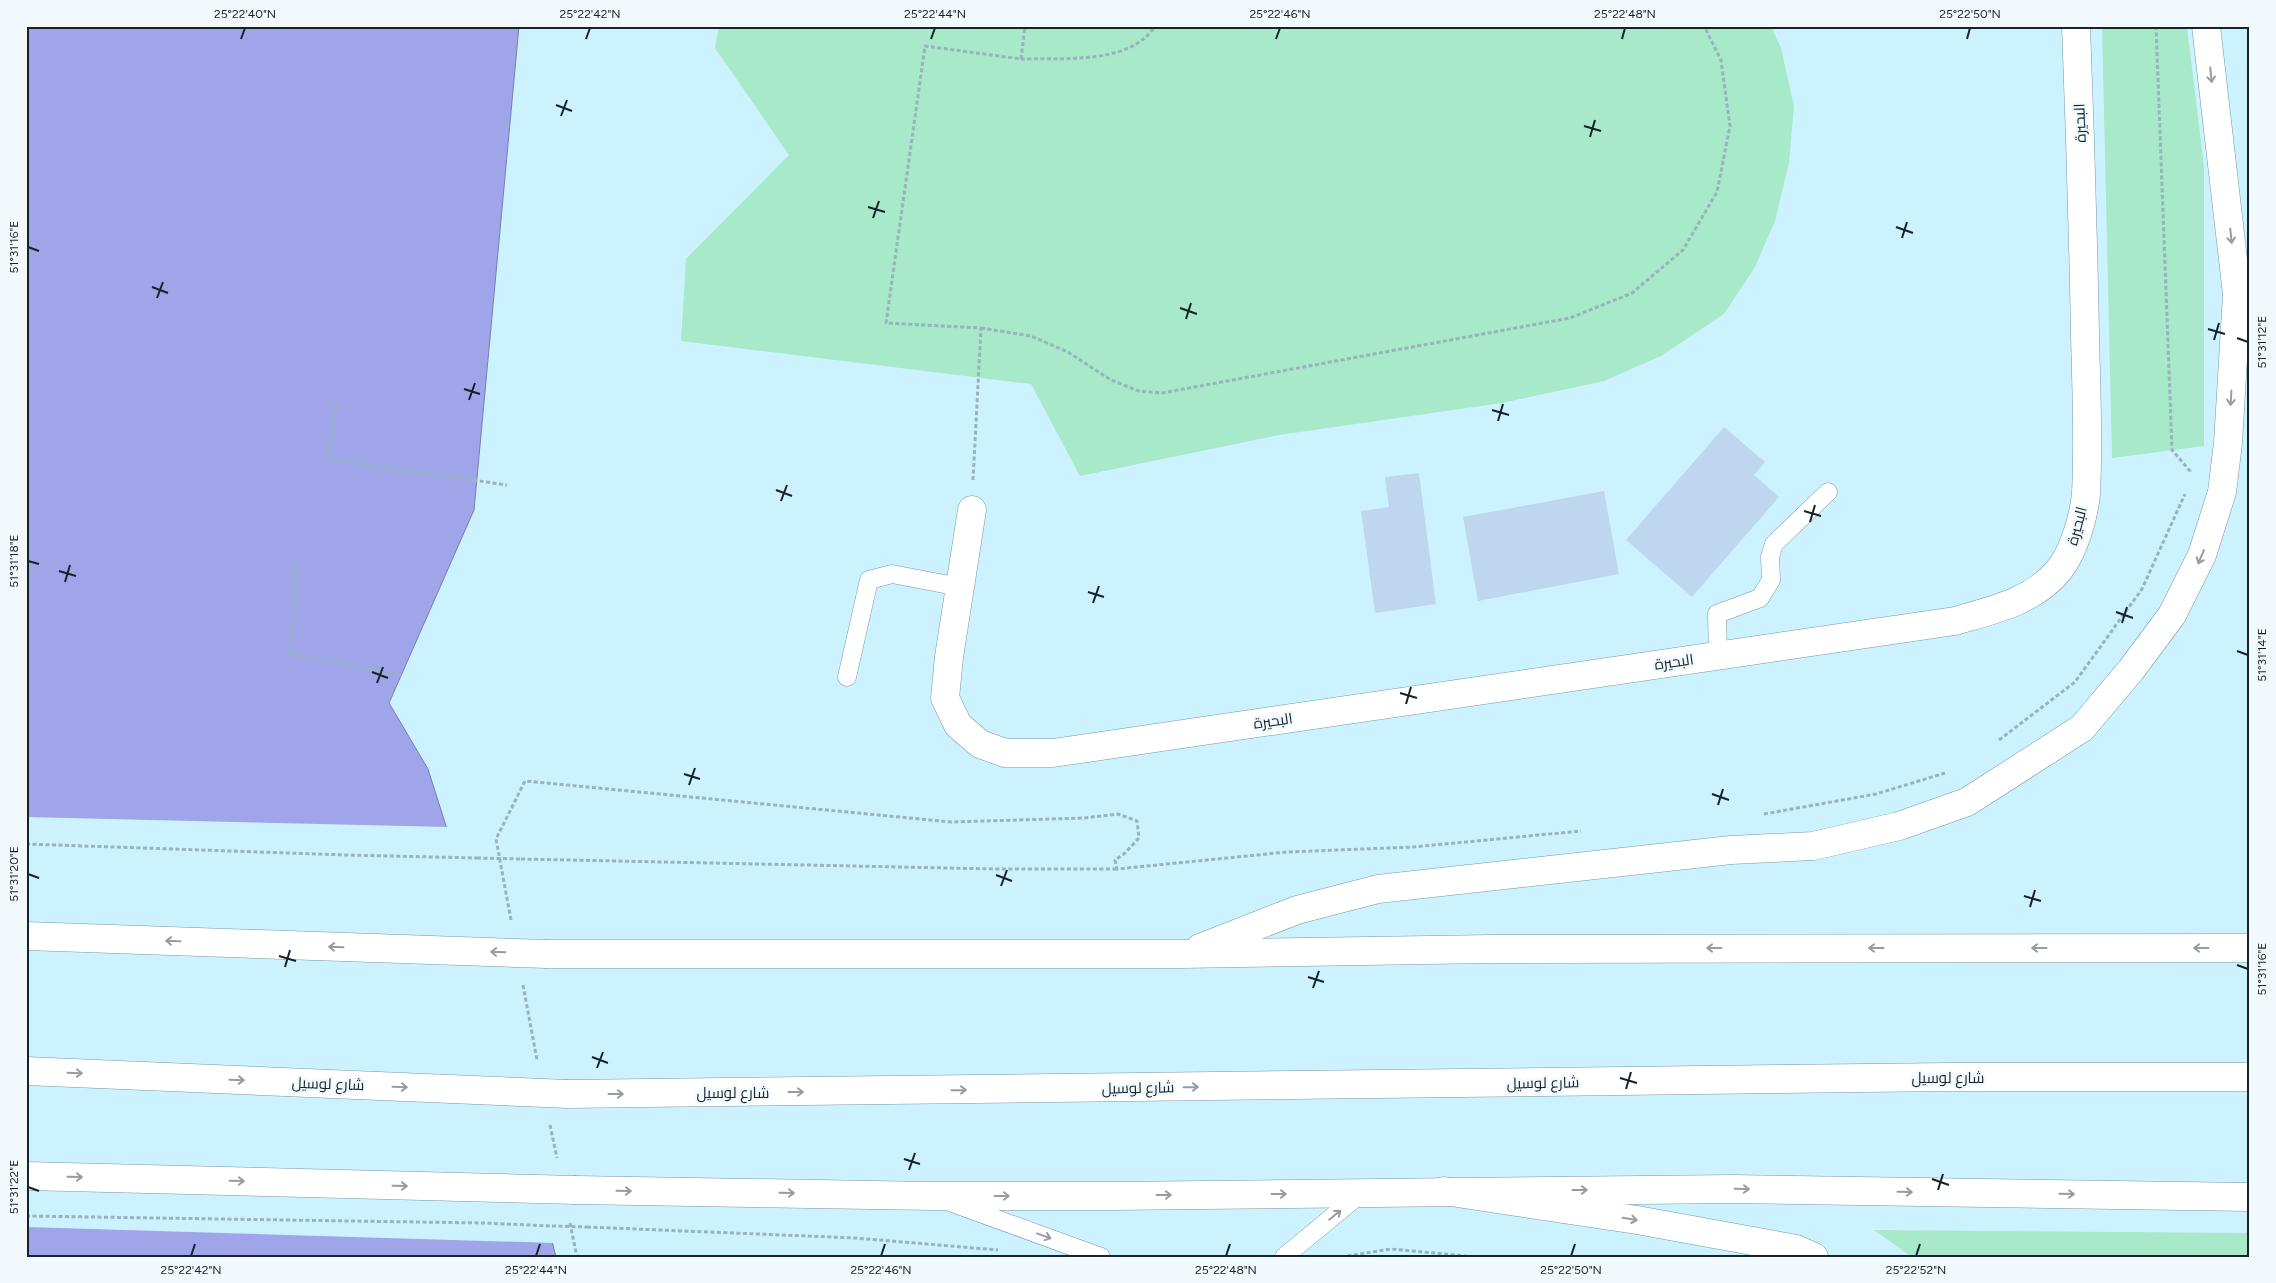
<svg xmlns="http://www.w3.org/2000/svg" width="2276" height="1283" viewBox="0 0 2276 1283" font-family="Figtree,Cairo,sans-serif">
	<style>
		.green { fill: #a7e9c8 }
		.water { fill: #9fa5e8; stroke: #767eaf }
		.pier { fill: #cdf2ff }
		.building { fill: #bfd6ef }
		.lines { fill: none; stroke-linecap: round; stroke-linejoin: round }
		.lane-casing { stroke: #7598a4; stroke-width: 19 }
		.street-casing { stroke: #7598a4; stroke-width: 29 }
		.secondary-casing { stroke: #7598a4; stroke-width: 29 }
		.primary-casing { stroke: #7598a4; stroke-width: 29 }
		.highway-casing { stroke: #7598a4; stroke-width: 29 }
		.path { stroke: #96b4bf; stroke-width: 3; stroke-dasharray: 4 2.5; stroke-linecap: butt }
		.lane { stroke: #fff; stroke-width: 18 }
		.street { stroke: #fff; stroke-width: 28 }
		.secondary { stroke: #fff; stroke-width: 28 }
		.primary { stroke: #fff; stroke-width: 28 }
		.highway { stroke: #fff; stroke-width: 28 }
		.secondary-bridge-casing { stroke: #7598a4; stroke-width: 29; stroke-linecap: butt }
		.highway-bridge-casing { stroke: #7598a4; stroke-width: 29; stroke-linecap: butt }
		.path-bridge { stroke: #96b4bf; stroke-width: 3; stroke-dasharray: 4 2.5; stroke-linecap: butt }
		.secondary-bridge { stroke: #fff; stroke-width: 28 }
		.highway-bridge { stroke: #fff; stroke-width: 28 }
		.oneway { stroke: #969c9f }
		.ticks { fill: none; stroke: #162429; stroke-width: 2 }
		.labels { text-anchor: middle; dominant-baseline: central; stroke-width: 5; stroke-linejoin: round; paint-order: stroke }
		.street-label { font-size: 15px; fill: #162429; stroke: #f2f9fc }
		.neatline { fill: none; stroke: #162429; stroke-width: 2 }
		.ticks-label { font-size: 12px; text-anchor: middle; fill: #162429 }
	</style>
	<rect width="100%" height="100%" fill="#cdf2ff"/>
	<g class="green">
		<path d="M719,26H1771L1781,48L1794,106L1789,163L1775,221L1755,267L1724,314L1661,356L1604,381L1502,403L1279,435L1080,476L1031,384L681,341L686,259L789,155L715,48Z"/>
		<path d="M2102,26H2187L2204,167V446L2112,458Z"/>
		<path d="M1874,1230L2250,1233V1257H1912Z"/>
	</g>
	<path class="water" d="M26,26H519L474,510L389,703L428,769L453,848L556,1257H26Z"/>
	<path class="pier" d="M26,817L449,827L555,1243L26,1227Z"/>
	<g class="building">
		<path d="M1724,427L1765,462L1754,475L1779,497L1692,597L1626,540Z"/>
		<path d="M1419,473L1436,604L1375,613L1361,511L1389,507L1385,477Z"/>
		<path d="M1604,491L1619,574L1478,601L1463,517Z"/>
	</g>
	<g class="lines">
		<g class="lane-casing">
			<g id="lane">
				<path d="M1718,655L1717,614L1760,598L1771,580L1770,557L1774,544L1828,492"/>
				<path d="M847,677L869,580L892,574L960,587"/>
				<path d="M950,1202L1101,1257"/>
				<path d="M1284,1257L1360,1194"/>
			</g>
		</g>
		<g class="street-casing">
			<path id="street" d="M972,510L949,657L945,698L958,725L980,744L1005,753H1053L1955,621C1992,610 2033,602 2059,570C2074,551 2084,517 2086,493C2089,440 2086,386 2085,333C2083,231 2080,129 2076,26"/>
		</g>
		<g class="secondary-casing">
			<path id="secondary" d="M576,1190L933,1196H1113L1732,1189L2250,1197"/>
		</g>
		<g class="primary-casing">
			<path id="primary" d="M1444,1191L1637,1220L1796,1249L1814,1257"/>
		</g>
		<g class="highway-casing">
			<g id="highway">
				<path d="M1200,948L1297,910L1378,889L1731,850L1813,846L1899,826L1967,802L2082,728L2131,670L2172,615L2202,555L2222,492L2228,443L2237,294L2206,26"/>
				<path d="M547,954H1182L1491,949L2250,948"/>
				<path d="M568,1094L1950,1077H2250"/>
			</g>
		</g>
		<g class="path">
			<path d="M2156,26L2172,450L2190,471V474"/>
			<path d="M1021,59C1057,58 1112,63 1142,40C1147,37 1151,31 1156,26"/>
			<path d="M981,328L1031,336L1068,352L1111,380L1139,391L1162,393L1570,318L1632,293L1683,250L1717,192L1730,126L1721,60L1704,26"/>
			<path d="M336,406L327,459L507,485"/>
			<path d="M973,480L981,328L886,323L925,46L1021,59L1025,26"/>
			<path d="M297,565L290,654L401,675"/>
			<path d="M1999,740L2075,682L2142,589L2185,494"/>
			<path d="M1764,814L1876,794L1945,773"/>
			<path d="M26,844L347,855L477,858"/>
			<path d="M521,859L995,869H1117"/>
			<path d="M511,920L496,839L525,781L951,822L1084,818L1118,814L1137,821L1139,838L1125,853L1115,860L1117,869L1287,852L1413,847L1581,831"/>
			<path d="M523,985L537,1060"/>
			<path d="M550,1125L557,1158"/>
			<path d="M26,1216L483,1223L552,1226"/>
			<path d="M570,1223L577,1257"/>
			<path d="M587,1227L855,1238L998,1250"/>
			<path d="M1341,1257L1391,1249L1477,1257"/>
		</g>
		<use href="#lane" class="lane"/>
		<use href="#street" class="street"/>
		<use href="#secondary" class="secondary"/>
		<use href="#primary" class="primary"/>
		<use href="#highway" class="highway"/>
		<g class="secondary-bridge-casing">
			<path id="secondary-bridge" d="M26,1176L576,1190"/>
		</g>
		<g class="highway-bridge-casing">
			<g id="highway-bridge">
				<path d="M26,936L547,954"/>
				<path d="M26,1071L568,1094"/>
			</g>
		</g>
		<g class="path-bridge">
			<path d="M477,858L521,859"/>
			<path d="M552,1226L587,1227"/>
		</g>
		<use href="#secondary-bridge" class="secondary-bridge"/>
		<use href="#highway-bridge" class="highway-bridge"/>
	</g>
	<defs><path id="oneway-shaft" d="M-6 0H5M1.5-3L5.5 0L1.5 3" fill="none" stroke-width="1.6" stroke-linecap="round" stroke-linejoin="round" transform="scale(1.25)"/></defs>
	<g class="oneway">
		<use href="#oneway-shaft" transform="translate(2211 75) rotate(84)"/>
		<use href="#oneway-shaft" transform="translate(2231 236) rotate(84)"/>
		<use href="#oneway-shaft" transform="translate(2231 398) rotate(93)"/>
		<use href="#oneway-shaft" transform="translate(2201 557) rotate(113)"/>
		<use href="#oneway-shaft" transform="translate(173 941) rotate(-178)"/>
		<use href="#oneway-shaft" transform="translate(336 947) rotate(-178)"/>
		<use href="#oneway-shaft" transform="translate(1714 948) rotate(180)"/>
		<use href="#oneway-shaft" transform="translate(1876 948) rotate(180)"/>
		<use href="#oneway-shaft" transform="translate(2039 948) rotate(180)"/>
		<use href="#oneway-shaft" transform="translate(2201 948) rotate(180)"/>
		<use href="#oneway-shaft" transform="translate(498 952) rotate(-178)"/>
		<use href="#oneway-shaft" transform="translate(75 1073) rotate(2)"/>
		<use href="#oneway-shaft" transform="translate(237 1080) rotate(2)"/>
		<use href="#oneway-shaft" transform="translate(400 1087) rotate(2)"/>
		<use href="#oneway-shaft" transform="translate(1191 1087) rotate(-1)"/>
		<use href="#oneway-shaft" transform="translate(959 1090) rotate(-1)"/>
		<use href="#oneway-shaft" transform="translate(796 1092)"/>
		<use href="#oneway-shaft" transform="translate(616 1094)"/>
		<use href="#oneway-shaft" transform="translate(75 1177) rotate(1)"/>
		<use href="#oneway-shaft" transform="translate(237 1181) rotate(1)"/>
		<use href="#oneway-shaft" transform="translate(400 1186) rotate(1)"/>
		<use href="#oneway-shaft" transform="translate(1742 1189) rotate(1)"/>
		<use href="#oneway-shaft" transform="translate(1580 1190)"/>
		<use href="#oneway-shaft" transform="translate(624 1191) rotate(1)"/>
		<use href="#oneway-shaft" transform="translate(1905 1192) rotate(1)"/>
		<use href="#oneway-shaft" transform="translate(787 1193) rotate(1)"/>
		<use href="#oneway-shaft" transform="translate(1279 1194)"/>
		<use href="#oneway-shaft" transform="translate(2067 1194) rotate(1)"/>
		<use href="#oneway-shaft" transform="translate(1164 1195)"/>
		<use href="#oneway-shaft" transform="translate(1002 1196)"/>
		<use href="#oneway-shaft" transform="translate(1335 1215) rotate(-39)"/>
		<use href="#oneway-shaft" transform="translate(1630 1219) rotate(9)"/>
		<use href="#oneway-shaft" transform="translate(1044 1236) rotate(20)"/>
	</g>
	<path class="ticks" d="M241,39L245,28M586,39L590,28M931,39L935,28M1276,39L1280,28M1622,39L1625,28M1967,39L1970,28M556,105L572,111M561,116L567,100M1584,126L1601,131M1590,137L1595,120M868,207L885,212M873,218L879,201M1896,227L1913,233M1902,238L1907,222M28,247L39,251M152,287L168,293M157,298L163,282M1180,308L1197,314M1186,319L1191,303M2208,329L2225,334M2237,338L2248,342M2214,340L2219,323M464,389L480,394M469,400L475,383M1492,410L1509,415M1498,421L1503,404M776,490L792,496M781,501L787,485M1804,511L1821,516M1810,522L1815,505M28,561L39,564M59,571L76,576M65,582L70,565M1088,592L1104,597M1093,603L1099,586M2116,612L2133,618M2122,623L2127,607M2237,651L2248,655M372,672L388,678M377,683L383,667M1400,693L1417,698M1406,704L1411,687M684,774L700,779M689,785L695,768M1712,794L1729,800M1718,805L1723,789M28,874L39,878M996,875L1012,881M1001,886L1007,870M2024,896L2041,901M2030,907L2035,890M279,956L296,961M2237,965L2248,969M285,967L290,950M1308,977L1324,982M1313,988L1319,971M592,1057L608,1063M597,1068L603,1052M1620,1078L1637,1083M1626,1089L1631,1072M904,1159L920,1164M909,1170L915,1153M1932,1179L1949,1185M28,1187L39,1191M1938,1190L1943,1174M191,1256L195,1244M536,1256L540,1244M881,1256L885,1244M1226,1256L1230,1244M1571,1256L1575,1244M1916,1256L1920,1244"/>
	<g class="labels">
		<g class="street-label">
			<text transform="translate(2080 123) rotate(-92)">البحيرة</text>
			<text transform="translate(2077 526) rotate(-75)">البحيرة</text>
			<text transform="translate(1674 662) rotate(-8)">البحيرة</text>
			<text transform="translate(1273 721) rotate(-8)">البحيرة</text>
			<text x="1948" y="1078">شارع لوسيل</text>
			<text transform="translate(1543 1083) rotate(-1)">شارع لوسيل</text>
			<text transform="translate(328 1084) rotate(2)">شارع لوسيل</text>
			<text transform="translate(1138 1088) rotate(-1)">شارع لوسيل</text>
			<text x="733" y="1093">شارع لوسيل</text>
		</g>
	</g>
	<rect width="2276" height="1283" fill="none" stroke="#f2f9fc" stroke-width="55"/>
	<rect x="28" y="28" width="2220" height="1228" class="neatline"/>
	<g class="ticks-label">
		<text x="245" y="18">25°22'40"N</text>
		<text x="590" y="18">25°22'42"N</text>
		<text x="935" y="18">25°22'44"N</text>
		<text x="1280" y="18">25°22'46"N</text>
		<text x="1625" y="18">25°22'48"N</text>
		<text x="1970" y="18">25°22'50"N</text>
		<text transform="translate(14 247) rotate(-90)" y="4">51°31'16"E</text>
		<text transform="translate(2262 342) rotate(-90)" y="4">51°31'12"E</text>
		<text transform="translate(14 561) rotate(-90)" y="4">51°31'18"E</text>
		<text transform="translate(2262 655) rotate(-90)" y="4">51°31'14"E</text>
		<text transform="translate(14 874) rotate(-90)" y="4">51°31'20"E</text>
		<text transform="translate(2262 969) rotate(-90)" y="4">51°31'16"E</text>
		<text transform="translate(14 1187) rotate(-90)" y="4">51°31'22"E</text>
		<text x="191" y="1274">25°22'42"N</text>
		<text x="536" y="1274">25°22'44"N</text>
		<text x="881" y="1274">25°22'46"N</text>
		<text x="1226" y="1274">25°22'48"N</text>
		<text x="1571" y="1274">25°22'50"N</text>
		<text x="1916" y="1274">25°22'52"N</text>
	</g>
</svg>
